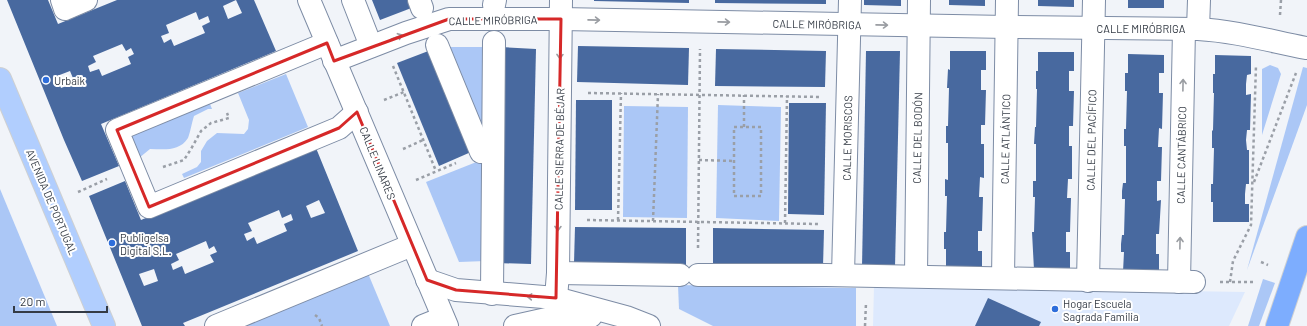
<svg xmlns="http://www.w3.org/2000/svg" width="1307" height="326" viewBox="0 0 1307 326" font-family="Barlow,sans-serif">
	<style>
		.built { fill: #dde9fd }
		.green { fill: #abc7f6 }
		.building { fill: #48699f; fill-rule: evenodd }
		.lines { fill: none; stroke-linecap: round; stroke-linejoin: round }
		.minor-casing { stroke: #7d8ca5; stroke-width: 24 }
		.major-casing { stroke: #ced0d2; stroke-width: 24 }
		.highway-casing { stroke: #ced0d2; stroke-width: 24 }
		.path { stroke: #9a9fa7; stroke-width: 2.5; stroke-dasharray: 3 3; stroke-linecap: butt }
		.minor { stroke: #fff; stroke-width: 22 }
		.major { stroke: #b1cefe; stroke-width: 22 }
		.highway { stroke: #7dadfe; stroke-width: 22 }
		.oneway { stroke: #9a9da2 }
		.marked { fill: none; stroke: #d62828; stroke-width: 3; stroke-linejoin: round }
		.poi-dot { fill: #2e6edb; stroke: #fff; stroke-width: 1.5 }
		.labels { text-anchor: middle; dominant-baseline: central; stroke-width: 4; stroke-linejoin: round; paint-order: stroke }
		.street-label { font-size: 11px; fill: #343b45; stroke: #fff }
		.poi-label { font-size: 11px; fill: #343b45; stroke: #fff; text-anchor: start }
	</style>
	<rect width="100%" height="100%" fill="#f1f4f9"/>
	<path class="built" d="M874,286L1245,292L1229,326H873Z"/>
	<g class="green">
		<path d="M446,47H489L486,146Z"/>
		<path d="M1270,65L1278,68L1281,74L1262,135V69Z"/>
		<path d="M1303,67L1307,68V105L1247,270Z"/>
		<path d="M286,74L308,127L184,178L182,174L197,167L201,162V151L207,141L217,133L244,134L248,129L249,120L238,93Z"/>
		<path d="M210,104L212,109H208L194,116C192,122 190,133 188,138C179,152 164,149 150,149L139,158L128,137Z"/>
		<path d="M718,105L781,107L779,221L716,218Z"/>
		<path d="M624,106L688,107L687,218L623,217Z"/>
		<path d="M489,157L486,261L459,262L426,182Z"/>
		<path d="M0,189L57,326H0Z"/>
		<path d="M367,271L390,326H236Z"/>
		<path d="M1263,279L1275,283L1259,326H1248Z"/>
		<path d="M678,285L856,288V326H713L679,309Z"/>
	</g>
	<g class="building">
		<path d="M7,0H48L58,24L117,0H254L276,51L101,124L119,166L82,181L64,140ZM236,0L242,13L228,19L223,6ZM196,12L199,20L208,16L210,22L202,26L205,33L174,46L171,39L164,43L161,36L169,33L166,25ZM122,44L126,51L131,48L134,54L128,57L131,64L102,76L99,69L90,72L88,66L96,62L93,56ZM70,71L75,83L61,88L57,76Z"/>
		<path d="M372,0H411L414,7L380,20Z"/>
		<path d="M594,0H689V3L594,1Z"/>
		<path d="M715,0H826V4L715,3Z"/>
		<path d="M864,0H901V6L864,5Z"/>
		<path d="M949,0H985V6L949,5Z"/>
		<path d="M1038,0H1074V7L1038,6Z"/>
		<rect x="1128" y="0" width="36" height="8"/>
		<path d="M578,46L689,48L688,85L577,82Z"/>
		<path d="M501,47L536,49L531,264L497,263Z"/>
		<path d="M716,49L826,51L825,87L715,86Z"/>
		<path d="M431,50L471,152L439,166L397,63Z"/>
		<path d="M866,51H900L895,267H862Z"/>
		<path d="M950,51H986V70H981V90H986L985,125H981V144H984V178L980,177L979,197H983L982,231H978V251H982V269H946V249H944V232H946L947,196H945V179L948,180V143H946V126H948L949,88H947L948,69L950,70Z"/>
		<path d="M1038,52H1074V71H1069V91H1074L1073,126H1069V146H1072V179H1068L1067,198H1071L1070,232H1066V252H1070V270H1034L1032,232H1034L1035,197H1033V181H1036V144H1034L1035,127H1036L1037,89H1036V71H1038Z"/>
		<path d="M1128,54L1164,55V73H1159V93H1163L1162,129L1159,128L1158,147H1162L1161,181H1157V201L1161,200L1159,234H1156V254H1159V273L1123,272L1124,252H1121V244L1122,235H1124L1125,199H1122V191L1123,183H1126V146H1124V129H1126L1127,91H1125V73H1128Z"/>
		<path d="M1215,55L1251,56V74L1247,75L1246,84V95L1251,94L1250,130H1247L1246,140L1247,150H1249V184H1246L1245,194V204H1249V222H1213V202H1211V184H1213L1214,148H1212V131L1213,130L1214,93H1213V74H1215Z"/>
		<path d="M576,100H612V210H575Z"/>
		<path d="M789,103H826L824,215L788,214Z"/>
		<path d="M316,148L358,251L183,323L185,326H142L89,196L125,181L141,220ZM319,200L325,213L311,218L306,206ZM279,210L282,218L291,214L293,220L284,224L287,231L257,244L254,237L247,241L244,234L252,231L248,223ZM206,241L209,249L214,246L217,252L210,255L214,262L185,274L182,266L173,270L171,264L179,260L176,254ZM154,269L158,281L144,286L139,274Z"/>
		<path d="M575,227L686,228V265L574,263Z"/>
		<path d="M713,228L824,230L823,267L713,265Z"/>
		<path d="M988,298L1041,322L1039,326H975Z"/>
	</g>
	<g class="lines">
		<g class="minor-casing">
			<g id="minor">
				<path d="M62,0L65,9L86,0"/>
				<path d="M309,0L447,326"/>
				<path d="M353,0L371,46"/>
				<path d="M419,0L422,8"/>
				<path d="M494,5L495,0"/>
				<path d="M1198,29L1199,0"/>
				<path d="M327,43L117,130L149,207L339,128L357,112"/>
				<path d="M437,45L481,152"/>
				<path d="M334,61L406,33L449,19H561L1007,27L1198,29C1235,31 1270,41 1306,48"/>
				<path d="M558,273L680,275"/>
				<path d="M698,275H826L1194,282"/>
				<path d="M843,275L850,0"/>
				<path d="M916,276L919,0"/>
				<path d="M1003,278L1007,0"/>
				<path d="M427,280L456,290L556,298L626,317L649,326"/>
				<path d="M1088,281L1094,0"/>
				<path d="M1179,282L1184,29"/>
				<path d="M492,294L494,42"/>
				<path d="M556,298L558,273L561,0"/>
				<path d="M216,326L412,245"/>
				<path d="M423,326L443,318"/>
				<path d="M515,326L560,316H591"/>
			</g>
		</g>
		<g class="major-casing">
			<path id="major" d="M0,79L104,326"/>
		</g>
		<g class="highway-casing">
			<path id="highway" d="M1277,326L1307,237"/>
		</g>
		<g class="path">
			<path d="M1280,15L1281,0"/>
			<path d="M393,66L436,171"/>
			<path d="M588,93L821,97"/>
			<path d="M384,100L404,92"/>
			<rect x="734" y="127" width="27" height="69"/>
			<path d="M744,127V95"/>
			<path d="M403,149L423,140"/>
			<path d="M699,160L734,161"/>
			<path d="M163,167L184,160L191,149L201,131L211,123L229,118L227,113"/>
			<path d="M416,180L456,163"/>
			<path d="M1254,182L1296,73"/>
			<path d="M78,192L107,179"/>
			<path d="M587,220L818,224"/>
			<path d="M618,220L621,93"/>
			<path d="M653,221L658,94"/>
			<path d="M785,223L787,96"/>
			<path d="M698,248L700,49"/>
			<path d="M1261,262L1268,265"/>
			<path d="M1220,282H1254"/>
			<path d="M1230,282L1233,261L1251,225L1256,65"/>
			<path d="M315,315L319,318L322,326"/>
			<path d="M865,326L866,303"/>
		</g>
		<use href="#minor" class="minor"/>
		<use href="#major" class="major"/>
		<use href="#highway" class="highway"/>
	</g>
	<defs><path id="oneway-shaft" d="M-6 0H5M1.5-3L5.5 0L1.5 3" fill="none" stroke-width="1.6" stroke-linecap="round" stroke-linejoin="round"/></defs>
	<g class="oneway">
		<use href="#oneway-shaft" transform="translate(594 20) rotate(1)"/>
		<use href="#oneway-shaft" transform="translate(724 22) rotate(1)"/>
		<use href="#oneway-shaft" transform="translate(882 25) rotate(1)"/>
		<use href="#oneway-shaft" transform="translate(397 37) rotate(-20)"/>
		<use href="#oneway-shaft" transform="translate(560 53) rotate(91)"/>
		<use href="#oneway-shaft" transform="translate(1183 85) rotate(-89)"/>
		<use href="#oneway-shaft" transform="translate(558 225) rotate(91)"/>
		<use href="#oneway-shaft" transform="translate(1180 243) rotate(-89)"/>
		<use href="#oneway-shaft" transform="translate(533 297) rotate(-176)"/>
	</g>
	<path class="marked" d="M449,19H561L556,298L456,290L427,280L357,112L339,128L149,207L117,130L327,43L334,61Z"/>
	<g class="poi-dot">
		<circle cx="46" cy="80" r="4"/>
		<circle cx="112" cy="243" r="4"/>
		<circle cx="1055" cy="309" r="4"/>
	</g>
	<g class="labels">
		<g class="street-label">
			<text transform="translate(493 20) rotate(-1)">CALLE MIRÓBRIGA</text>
			<text transform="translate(817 24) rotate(1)">CALLE MIRÓBRIGA</text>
			<text x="1141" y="28">CALLE MIRÓBRIGA</text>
			<text transform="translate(847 138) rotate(-89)">CALLE MORISCOS</text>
			<text transform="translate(917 138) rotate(-89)">CALLE DEL BODÓN</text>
			<text transform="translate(1005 139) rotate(-89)">CALLE ATLÁNTICO</text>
			<text transform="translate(1091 140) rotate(-89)">CALLE DEL PACÍFICO</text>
			<text transform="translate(559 149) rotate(-89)">CALLE SIERRA DE BÉJAR</text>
			<text transform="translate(1181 155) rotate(-89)">CALLE CANTÁBRICO</text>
			<text transform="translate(378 163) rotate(68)">CALLE LINARES</text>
			<text transform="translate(52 202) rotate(67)">AVENIDA DE PORTUGAL</text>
		</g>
		<g class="poi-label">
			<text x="54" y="80">Urbaik</text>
			<text x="120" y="237">Publigelsa<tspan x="120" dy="13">Digital S.L.</tspan></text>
			<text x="1063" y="303">Hogar Escuela<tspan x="1063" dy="13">Sagrada Familia</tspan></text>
		</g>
	</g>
	<path d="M14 306v6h93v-6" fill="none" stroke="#343b45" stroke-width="2"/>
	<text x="20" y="306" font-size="12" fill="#343b45" stroke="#ffffff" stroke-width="3" paint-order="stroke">20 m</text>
</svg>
